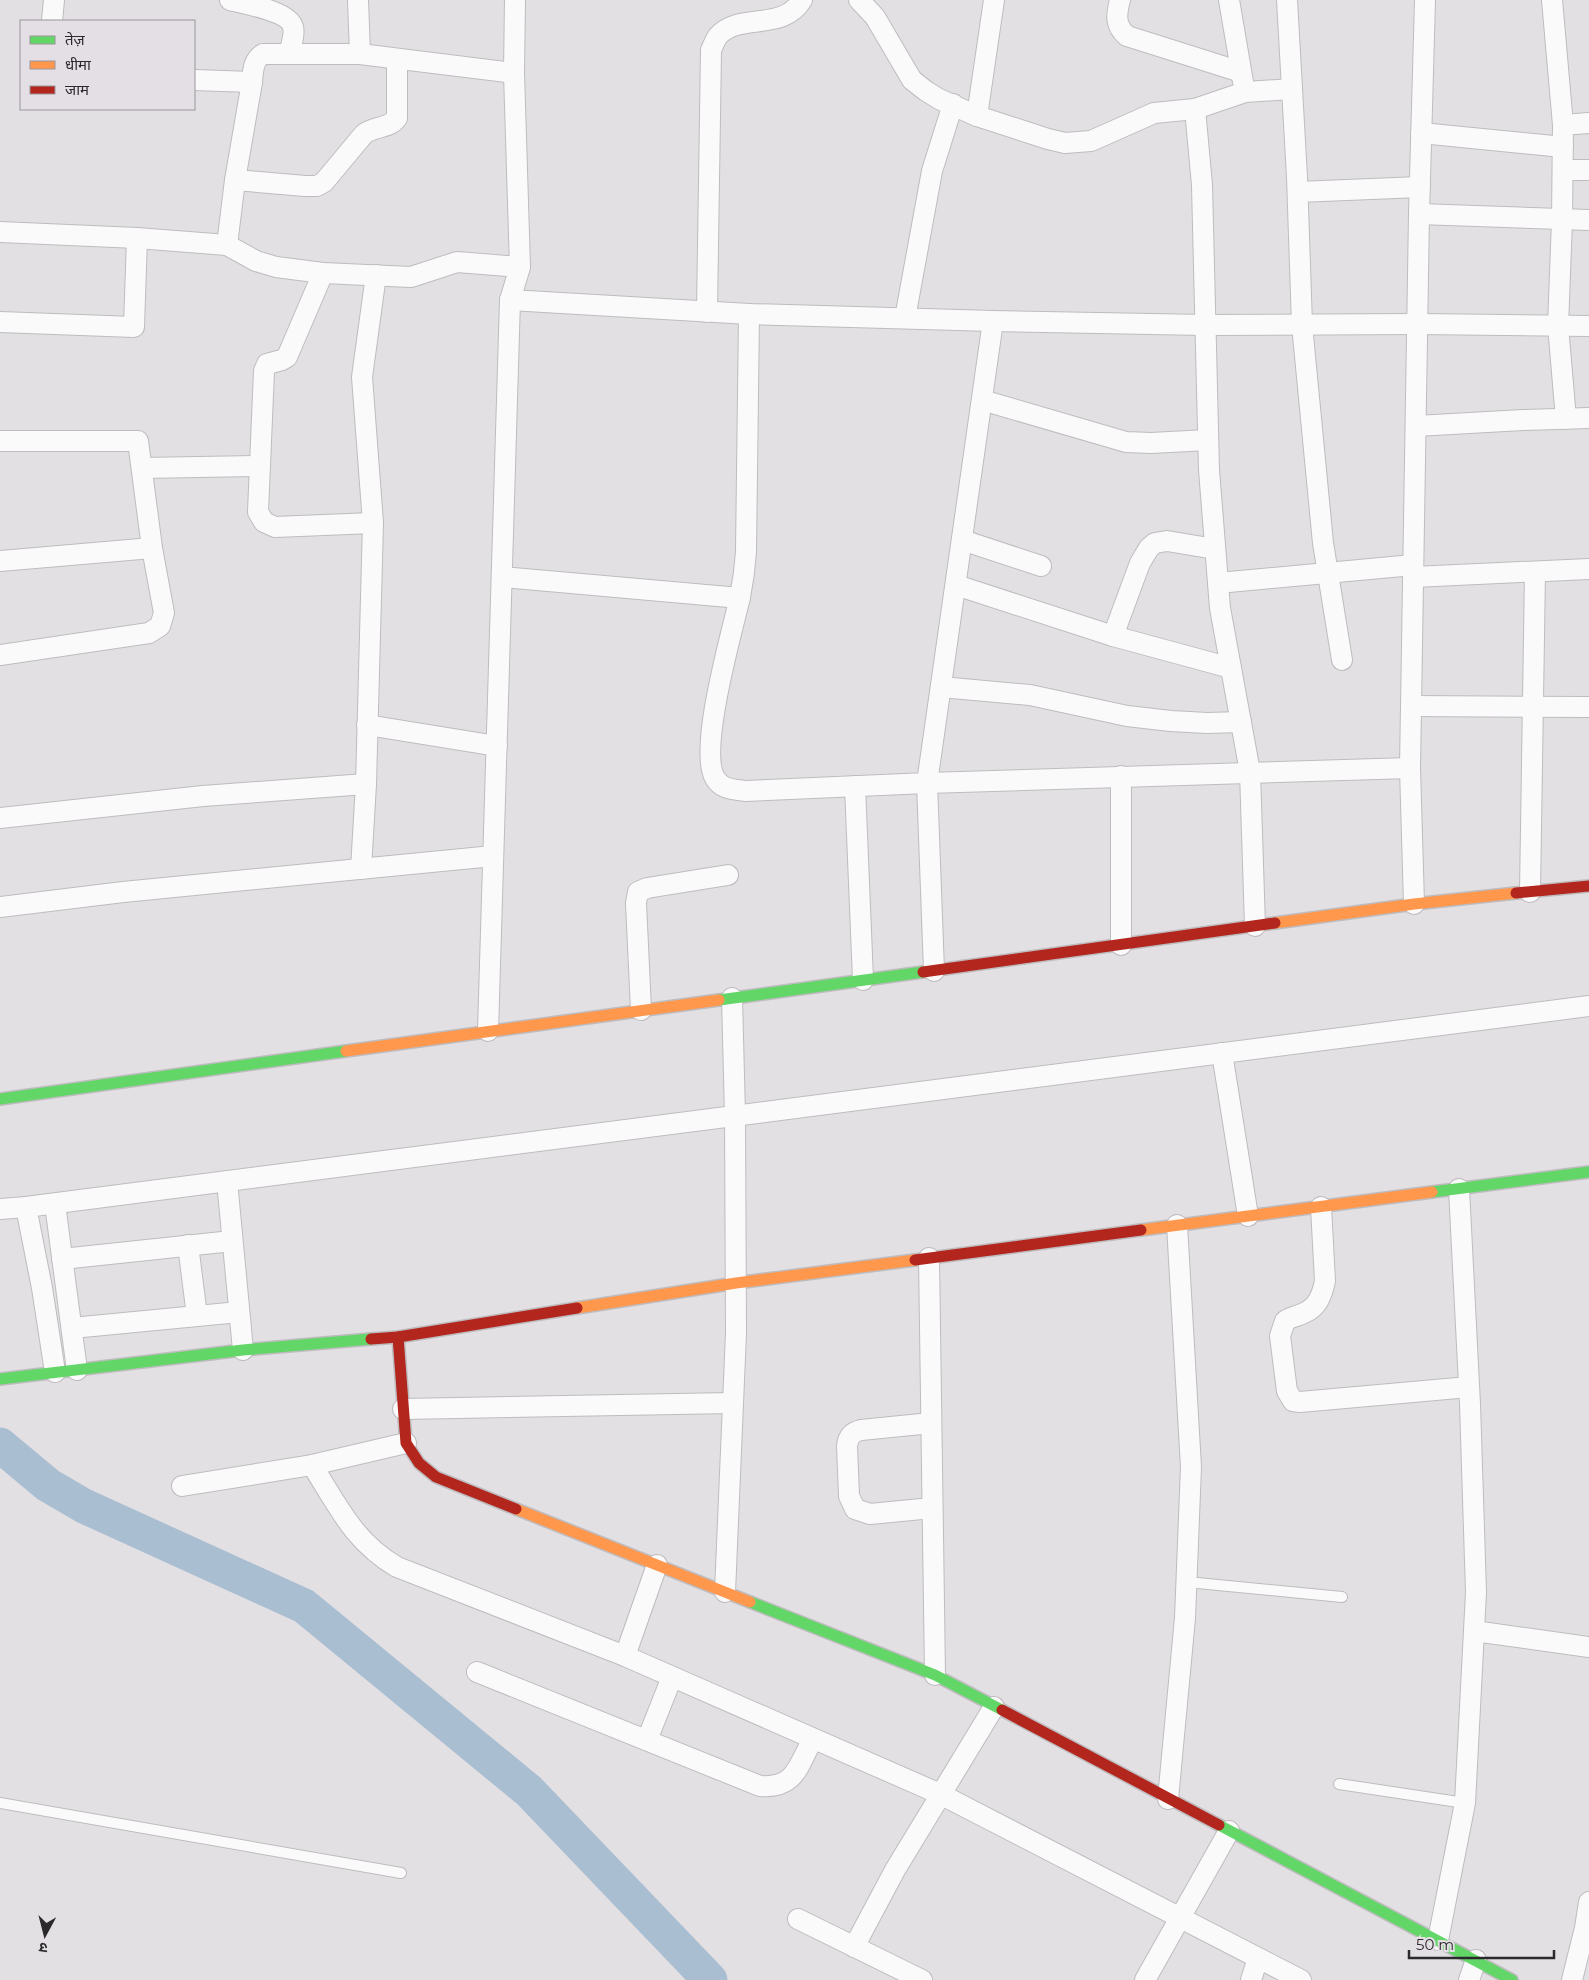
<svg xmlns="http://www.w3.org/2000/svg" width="1589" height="1980" viewBox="0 0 1589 1980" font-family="Montserrat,'Noto Sans Devanagari',sans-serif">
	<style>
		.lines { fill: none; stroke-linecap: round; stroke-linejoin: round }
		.river { stroke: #aabed2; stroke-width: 35 }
		.lane-casing { stroke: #bebcbf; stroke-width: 12 }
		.street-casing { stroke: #bebcbf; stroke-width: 22 }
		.fast-casing { stroke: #bebcbf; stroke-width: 14 }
		.slow-casing { stroke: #bebcbf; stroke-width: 14 }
		.jam-casing { stroke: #bebcbf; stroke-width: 14 }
		.lane { stroke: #fbfafb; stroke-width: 10 }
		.street { stroke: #fbfafb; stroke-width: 20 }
		.fast { stroke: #63d668; stroke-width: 11 }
		.slow { stroke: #ff974d; stroke-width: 11 }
		.jam { stroke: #b3261e; stroke-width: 11 }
	</style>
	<rect width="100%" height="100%" fill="#e3e0e4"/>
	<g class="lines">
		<path class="river" d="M0,1445L48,1485L84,1506L304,1606L529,1791L710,1980"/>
		<g class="lane-casing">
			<g id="lane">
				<path d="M1187,1582L1342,1597"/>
				<path d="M1339,1784L1465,1803"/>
				<path d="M0,1803L401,1873"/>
			</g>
		</g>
		<g class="street-casing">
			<g id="street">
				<path d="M230,0C245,4 289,11 293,27C295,34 291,46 289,54"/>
				<path d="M358,0L360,54"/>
				<path d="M859,0L875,17L912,80L926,91L939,99L977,116L1048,139L1065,143L1091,141L1154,113L1195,109L1245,92L1292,89"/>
				<path d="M1120,0C1116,15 1115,26 1127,36L1241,72"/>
				<path d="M1229,0L1243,82"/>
				<path d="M1287,0L1297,177L1302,325L1323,543L1342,660"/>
				<path d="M1552,0L1563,125"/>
				<path d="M52,21L54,0"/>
				<path d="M194,80L252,82C253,71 253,60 263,54H360L514,73"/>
				<path d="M1195,109L1202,185L1209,470L1220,608L1250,772L1255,926"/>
				<path d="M977,116L994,0"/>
				<path d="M1421,133L1563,147"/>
				<path d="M1563,170H1589"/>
				<path d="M235,180L305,186H317L324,182L364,134C374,126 389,129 397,118V59"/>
				<path d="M1298,192L1420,187"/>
				<path d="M1419,214L1589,220"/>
				<path d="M0,232L137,238L227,245L256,261L276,267L323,273L411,277L457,262L520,267"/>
				<path d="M227,245L235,180L252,82"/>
				<path d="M323,273L287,357L282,360L267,364L264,371L258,512L264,522L275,527L373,523"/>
				<path d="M510,300L749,314L993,321L1205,325L1417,324L1589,326"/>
				<path d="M707,312L711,50C713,46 715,40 718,36C739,12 783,32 802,0"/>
				<path d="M749,314L746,552C745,567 743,582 740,597C732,632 698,750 715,778C722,790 733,789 745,791L927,783L993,321"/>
				<path d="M905,318L932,171L953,104"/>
				<path d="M0,322L134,327L137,238"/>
				<path d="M982,400L1126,442L1151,443L1208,440"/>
				<path d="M1566,419L1558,326L1562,220L1563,125L1589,123"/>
				<path d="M1416,426L1523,420L1589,418"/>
				<path d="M0,441H138L152,548L164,613L160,626L149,633L0,655"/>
				<path d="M142,468L260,466"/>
				<path d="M962,540L1041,566"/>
				<path d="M0,561L152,548"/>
				<path d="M502,577L740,598"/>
				<path d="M1413,577L1589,569"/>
				<path d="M1218,583L1413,565"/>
				<path d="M956,585L1113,636L1231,668"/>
				<path d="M1113,636L1140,563L1149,548L1155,543L1167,541L1215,549"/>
				<path d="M941,687L1030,695L1127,716L1171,721L1207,723L1241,722"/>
				<path d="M1411,706L1589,707"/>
				<path d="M367,725L497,746"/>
				<path d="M1121,776V945"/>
				<path d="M855,786L863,980"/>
				<path d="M0,818L203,796L366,784"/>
				<path d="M361,869L366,784L373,523L362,377L376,275"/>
				<path d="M1530,892L1535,572"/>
				<path d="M1414,904L1410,768L1419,214L1425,0"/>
				<path d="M0,907L123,892L493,856"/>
				<path d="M934,971L927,783L1410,768"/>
				<path d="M641,1010L636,903L638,892L647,888L728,875"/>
				<path d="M488,1031L510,300L520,267L514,73L515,0"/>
				<path d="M1222,1053L1248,1216"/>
				<path d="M227,1181L243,1350"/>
				<path d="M55,1204L77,1370"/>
				<path d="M26,1207L42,1288L55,1372"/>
				<path d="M1321,1207L1325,1281C1322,1295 1318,1307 1304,1313C1298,1316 1291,1317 1285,1321L1280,1336L1287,1391L1293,1401L1300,1402L1469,1387"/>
				<path d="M0,1209L26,1207L1589,1006"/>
				<path d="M188,1245L197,1316"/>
				<path d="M929,1258L935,1675"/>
				<path d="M62,1259L232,1241"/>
				<path d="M72,1328L239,1312"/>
				<path d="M403,1409L733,1403"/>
				<path d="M931,1423L861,1430C852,1432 848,1437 847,1446L849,1496L855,1509L870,1514L932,1508"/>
				<path d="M312,1465C338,1506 354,1542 397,1567L625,1656L940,1794L1301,1980"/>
				<path d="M182,1486L312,1465L406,1443"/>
				<path d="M725,1592L736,1333L735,1115L732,998"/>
				<path d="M1474,1631L1589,1647"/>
				<path d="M625,1656L657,1565"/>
				<path d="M477,1672L760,1786C796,1789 798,1765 813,1739"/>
				<path d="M647,1740L672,1677"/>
				<path d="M1168,1799L1185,1618L1191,1467L1177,1225"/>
				<path d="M798,1919L922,1980"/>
				<path d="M1438,1940L1465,1803L1476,1592L1470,1404L1459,1189"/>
				<path d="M854,1947L895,1870L994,1707"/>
				<path d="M1145,1980L1229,1831"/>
				<path d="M1251,1980L1258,1958"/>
				<path d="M1469,1980L1476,1960"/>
				<path d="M1572,1980L1585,1928L1589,1902"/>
			</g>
		</g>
		<g class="fast-casing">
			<g id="fast">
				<path d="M719,1000L923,972"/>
				<path d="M0,1099L346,1051"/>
				<path d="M1432,1192L1589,1172"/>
				<path d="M0,1379L243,1350L371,1339"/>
				<path d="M750,1602L935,1675L1002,1710"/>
				<path d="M1219,1825L1512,1980"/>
			</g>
		</g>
		<g class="slow-casing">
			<g id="slow">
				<path d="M1275,923L1414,904L1516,893"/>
				<path d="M346,1051L719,1000"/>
				<path d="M1141,1230L1432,1192"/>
				<path d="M577,1308L736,1283L915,1260"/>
				<path d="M516,1509L750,1602"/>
			</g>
		</g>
		<g class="jam-casing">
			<g id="jam">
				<path d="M1516,893L1589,886"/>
				<path d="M923,972L1275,923"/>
				<path d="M915,1260L1141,1230"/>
				<path d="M398,1337L406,1443L419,1463L436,1477L516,1509"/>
				<path d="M371,1339L398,1337L577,1308"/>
				<path d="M1002,1710L1219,1825"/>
			</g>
		</g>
		<use href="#lane" class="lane"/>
		<use href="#street" class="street"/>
		<use href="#fast" class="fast"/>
		<use href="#slow" class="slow"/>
		<use href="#jam" class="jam"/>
	</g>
	<rect x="20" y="20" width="175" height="90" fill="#e4dfe5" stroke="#9a969b"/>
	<rect x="30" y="36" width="25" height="8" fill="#63d668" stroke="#9a969b"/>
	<text x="65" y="45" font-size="15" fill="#2b292b">तेज़</text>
	<rect x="30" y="61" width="25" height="8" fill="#ff974d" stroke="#9a969b"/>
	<text x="65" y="70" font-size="15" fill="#2b292b">धीमा</text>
	<rect x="30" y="86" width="25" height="8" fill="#b3261e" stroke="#9a969b"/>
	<text x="65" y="95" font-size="15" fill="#2b292b">जाम</text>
	<g transform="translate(45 1935) rotate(187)" stroke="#e4dfe5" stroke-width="4" paint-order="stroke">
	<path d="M0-4L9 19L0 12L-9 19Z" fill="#2b292b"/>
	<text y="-8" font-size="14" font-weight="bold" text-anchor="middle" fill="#2b292b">उ</text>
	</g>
	<path d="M1409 1950v8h145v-8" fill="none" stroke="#2b292b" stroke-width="2.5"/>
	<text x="1416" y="1950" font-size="15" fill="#2b292b" stroke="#e4dfe5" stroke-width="4" paint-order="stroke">50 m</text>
</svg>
